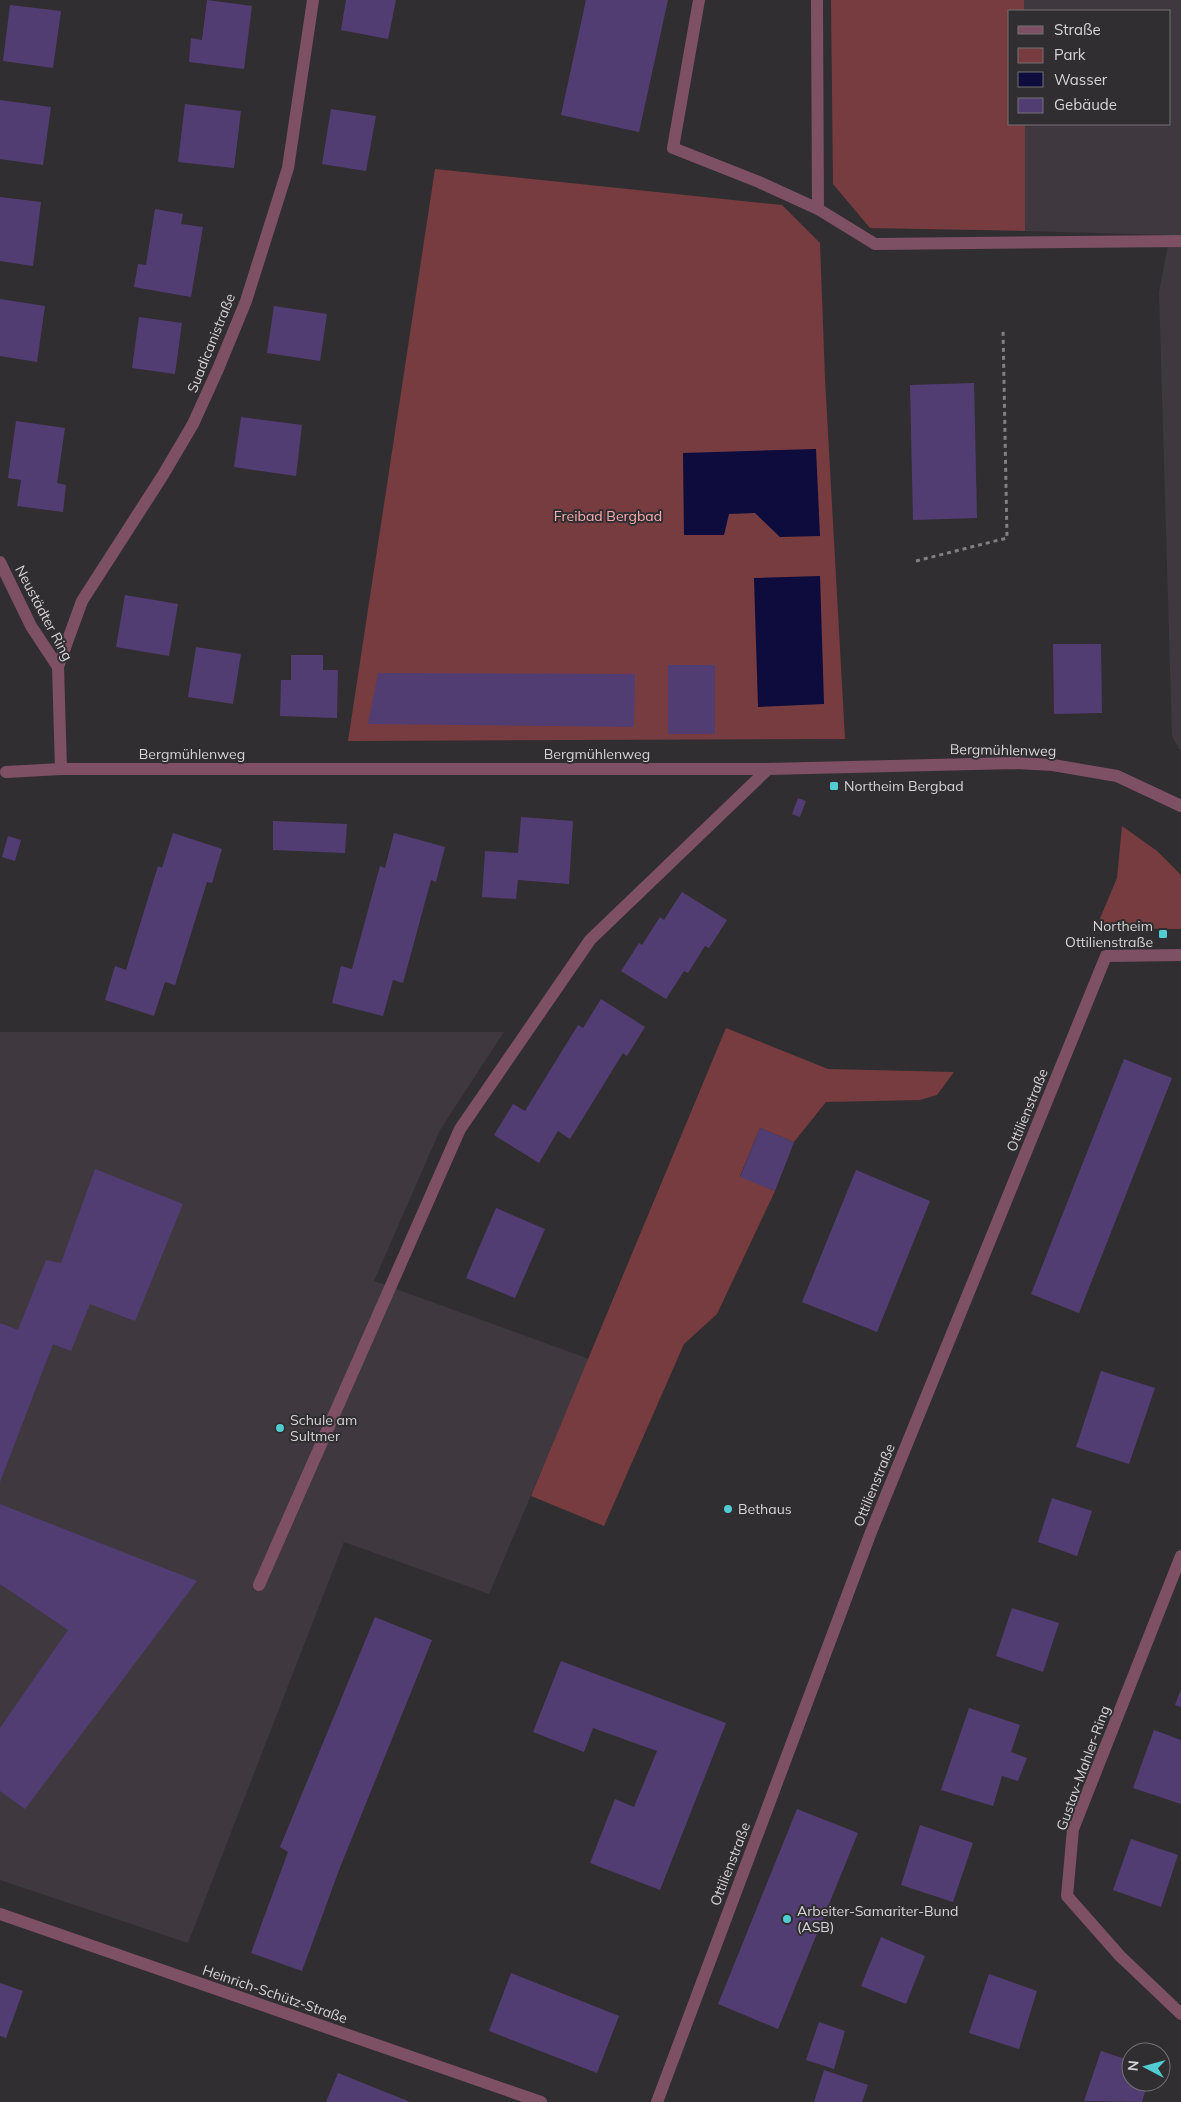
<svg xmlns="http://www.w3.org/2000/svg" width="1181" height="2102" viewBox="0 0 1181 2102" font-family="Mulish,sans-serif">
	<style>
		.built { fill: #3f383f }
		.green { fill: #773c3f }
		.water { fill: #0d0c3d }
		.building { fill: #523d73 }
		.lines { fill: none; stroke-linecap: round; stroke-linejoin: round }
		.path { stroke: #827f82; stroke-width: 3; stroke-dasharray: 4 4; stroke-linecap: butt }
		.service { stroke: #7e5064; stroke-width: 12 }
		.minor { stroke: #7e5064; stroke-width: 12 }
		.poi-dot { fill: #52ccd0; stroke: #312e31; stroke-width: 2 }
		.labels { text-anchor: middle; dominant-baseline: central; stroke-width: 4; stroke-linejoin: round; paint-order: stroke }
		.street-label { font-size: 14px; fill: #d6d4d6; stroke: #312e31 }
		.park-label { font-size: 14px; fill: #feadaf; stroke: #312e31 }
		.poi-label { font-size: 14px; fill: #d6d4d6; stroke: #312e31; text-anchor: start }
	</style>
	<rect width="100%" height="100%" fill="#312e31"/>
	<g class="built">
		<path d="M1024,0H1181V752L1172,736L1159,292L1170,235L1025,231V124H1170V11H1024Z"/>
		<path d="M0,1032H504L440,1130L374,1281L589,1359L489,1594L344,1542L188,1943L0,1880Z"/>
	</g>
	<g class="green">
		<path d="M831,0H1024V11H1010V124H1025V231L870,228L833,184Z"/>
		<path d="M435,169L782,205L820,243L825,379L845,739L348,741Z"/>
		<path d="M1122,826L1157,851L1181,875V929L1096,928L1117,878Z"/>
		<path d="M726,1028L828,1069L954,1072L937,1095L920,1100L826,1102L794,1142L760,1128L740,1176L775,1191L717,1314L684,1344L604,1526L531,1496Z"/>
	</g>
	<g class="water">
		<path d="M816,449L820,536L780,537L755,513L729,514L724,535H684L683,453Z"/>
		<path d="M820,576L824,704L758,707L754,578Z"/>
	</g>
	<g class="building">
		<path d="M207,0L252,6L244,69L189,62L191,38L202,40Z"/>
		<path d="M346,0H396L388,39L341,30Z"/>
		<path d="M586,0H668L639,132L561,115Z"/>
		<path d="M10,5L61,11L53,68L3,61Z"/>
		<path d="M0,100L51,107L43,165L0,159Z"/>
		<path d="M185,104L241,111L234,168L178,162Z"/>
		<path d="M331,109L376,116L366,171L322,164Z"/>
		<path d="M0,197L41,202L33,266L0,261Z"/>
		<path d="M155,209L183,214L181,224L203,227L191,297L134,287L138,264L146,265Z"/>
		<path d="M0,299L45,306L37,362L0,356Z"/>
		<path d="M274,306L327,314L320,361L267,353Z"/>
		<path d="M139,317L182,323L175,374L132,368Z"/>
		<path d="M974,383L977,518L913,520L910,385Z"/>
		<path d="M241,417L302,425L296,476L234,467Z"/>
		<path d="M16,421L65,428L57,483L66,485L63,512L17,506L21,480L8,478Z"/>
		<path d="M125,595L178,604L169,656L116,647Z"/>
		<path d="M1053,644H1101L1102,713L1054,714Z"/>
		<path d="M196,647L241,654L233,704L188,697Z"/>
		<path d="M291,655H323V670H338L337,718L280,716L281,680H291Z"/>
		<rect x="668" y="665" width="47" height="69"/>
		<path d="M378,673L635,674L634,727L368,724Z"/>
		<path d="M798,798L806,801L800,817L792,814Z"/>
		<path d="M521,817L573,821L569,884L518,880L516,899L482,897L485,851L518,853Z"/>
		<path d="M273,821L347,824L345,853L273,850Z"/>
		<path d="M173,833L222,849L212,883L207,882L175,985L165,982L154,1016L105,1000L115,966L126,970L158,866L162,868Z"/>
		<path d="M394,833L445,847L436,882L431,880L403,983L393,980L383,1016L332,1003L341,966L352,969L380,866L385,868Z"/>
		<path d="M8,836L21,840L15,861L2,857Z"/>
		<path d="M682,892L727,920L709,948L705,946L688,973L684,971L666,999L621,971L639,943L642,945L660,917L664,920Z"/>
		<path d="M601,999L645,1027L627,1056L623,1053L570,1139L558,1131L539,1163L494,1135L513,1104L525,1111L578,1025L583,1028Z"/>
		<path d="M1124,1059L1172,1078L1079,1313L1031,1294Z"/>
		<path d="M760,1128L794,1142L775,1191L740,1177Z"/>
		<path d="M95,1169L183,1204L135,1321L90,1304L71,1351L53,1344L0,1482V1323L18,1330L46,1260L61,1263Z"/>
		<path d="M856,1170L930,1201L877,1332L802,1302Z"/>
		<path d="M496,1208L545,1229L515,1298L466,1278Z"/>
		<path d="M1101,1371L1155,1388L1129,1464L1076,1447Z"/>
		<path d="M1052,1498L1092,1511L1077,1556L1038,1542Z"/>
		<path d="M0,1504L197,1581L25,1809L0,1791V1728L68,1630L0,1584Z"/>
		<path d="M1012,1608L1059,1623L1043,1672L996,1656Z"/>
		<path d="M375,1617L432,1640L339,1870L302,1971L251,1953L288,1852L280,1847Z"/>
		<path d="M561,1661L726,1723L660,1890L590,1863L615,1799L634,1807L657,1751L593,1728L584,1752L533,1732Z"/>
		<path d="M1181,1689V1707L1175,1705Z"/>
		<path d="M969,1708L1020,1725L1011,1752L1027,1758L1018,1781L1002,1776L993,1806L941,1790Z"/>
		<path d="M1154,1730L1181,1740V1804L1133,1788Z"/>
		<path d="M797,1809L858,1833L778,2029L718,2004Z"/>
		<path d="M920,1825L973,1843L953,1902L901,1885Z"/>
		<path d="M1131,1839L1178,1855L1161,1907L1113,1890Z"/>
		<path d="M881,1937L925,1956L906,2004L861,1986Z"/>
		<path d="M511,1973L619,2016L597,2073L489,2031Z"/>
		<path d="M989,1974L1037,1991L1019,2049L969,2033Z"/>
		<path d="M0,1983L23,1991L6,2038L0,2036Z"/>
		<path d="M819,2022L845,2031L834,2069L806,2060Z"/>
		<path d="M1101,2051L1131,2061V2082H1148L1142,2102L1084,2101Z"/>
		<path d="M824,2070L868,2085L862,2102H814Z"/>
		<path d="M338,2073L410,2102H326Z"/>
	</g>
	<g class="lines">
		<path class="path" d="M916,561L1007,538L1003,329"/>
		<g class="service">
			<path d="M699,0L673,148L759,182L818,209L875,244L1181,241"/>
			<path d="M817,0L818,209"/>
		</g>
		<g class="minor">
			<path d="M0,562L31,626L58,667L61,769"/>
			<path d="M58,667L82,601L163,475L193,424L218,369L246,301L288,168L313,0"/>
			<path d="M6,772L61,769H768L1015,763L1053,765L1117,776L1181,806"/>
			<path d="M1181,1556L1073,1829L1067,1896L1120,1956L1181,2014"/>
			<path d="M259,1585L460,1129L590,940L768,769"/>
			<path d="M0,1914L541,2102"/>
			<path d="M657,2102L871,1532L1106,956L1181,955"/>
		</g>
	</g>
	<g class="poi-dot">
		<rect x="829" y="781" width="10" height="10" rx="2.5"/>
		<rect x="1158" y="929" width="10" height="10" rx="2.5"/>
		<circle cx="280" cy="1428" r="5"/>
		<circle cx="728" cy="1509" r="5"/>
		<circle cx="787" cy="1919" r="5"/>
	</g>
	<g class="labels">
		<g class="street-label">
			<text transform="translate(211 343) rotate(-68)">Suadicanistraße</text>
			<text transform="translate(44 613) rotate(62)">Neustädter Ring</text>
			<text transform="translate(1003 750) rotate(1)">Bergmühlenweg</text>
			<text x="192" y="754">Bergmühlenweg</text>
			<text x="597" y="754">Bergmühlenweg</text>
			<text transform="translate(1027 1110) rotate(-68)">Ottilienstraße</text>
			<text transform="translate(874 1485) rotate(-68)">Ottilienstraße</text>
			<text transform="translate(1083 1768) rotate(-70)">Gustav-Mahler-Ring</text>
			<text transform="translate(730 1864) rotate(-69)">Ottilienstraße</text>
			<text transform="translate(275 1994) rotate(19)">Heinrich-Schütz-Straße</text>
		</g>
		<g class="park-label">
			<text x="608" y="516">Freibad Bergbad</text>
		</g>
		<g class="poi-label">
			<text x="844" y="786">Northeim Bergbad</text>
			<text x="1153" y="926" text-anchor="end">Northeim<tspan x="1153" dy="16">Ottilienstraße</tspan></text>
			<text x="290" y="1420">Schule am<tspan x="290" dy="16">Sultmer</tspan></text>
			<text x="738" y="1509">Bethaus</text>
			<text x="797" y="1911">Arbeiter-Samariter-Bund<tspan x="797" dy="16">(ASB)</tspan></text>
		</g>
	</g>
	<rect x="1008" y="10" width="162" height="115" fill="#312e31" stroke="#737073"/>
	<rect x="1018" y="26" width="25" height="8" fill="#7e5064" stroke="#737073"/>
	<text x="1054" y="35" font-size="15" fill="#d6d4d6">Straße</text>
	<rect x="1018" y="48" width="25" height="15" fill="#773c3f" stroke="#737073"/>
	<text x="1054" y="60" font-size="15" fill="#d6d4d6">Park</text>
	<rect x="1018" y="72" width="25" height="15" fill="#0d0c3d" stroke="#737073"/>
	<text x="1054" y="85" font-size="15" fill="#d6d4d6">Wasser</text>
	<rect x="1018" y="98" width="25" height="15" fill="#523d73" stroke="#737073"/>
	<text x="1054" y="110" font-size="15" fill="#d6d4d6">Gebäude</text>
	<g transform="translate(1146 2067) rotate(276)"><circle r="24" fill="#312e31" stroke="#737073"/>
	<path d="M0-4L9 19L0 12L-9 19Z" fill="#52ccd0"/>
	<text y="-8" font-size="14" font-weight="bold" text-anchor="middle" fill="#d6d4d6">N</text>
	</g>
</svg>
